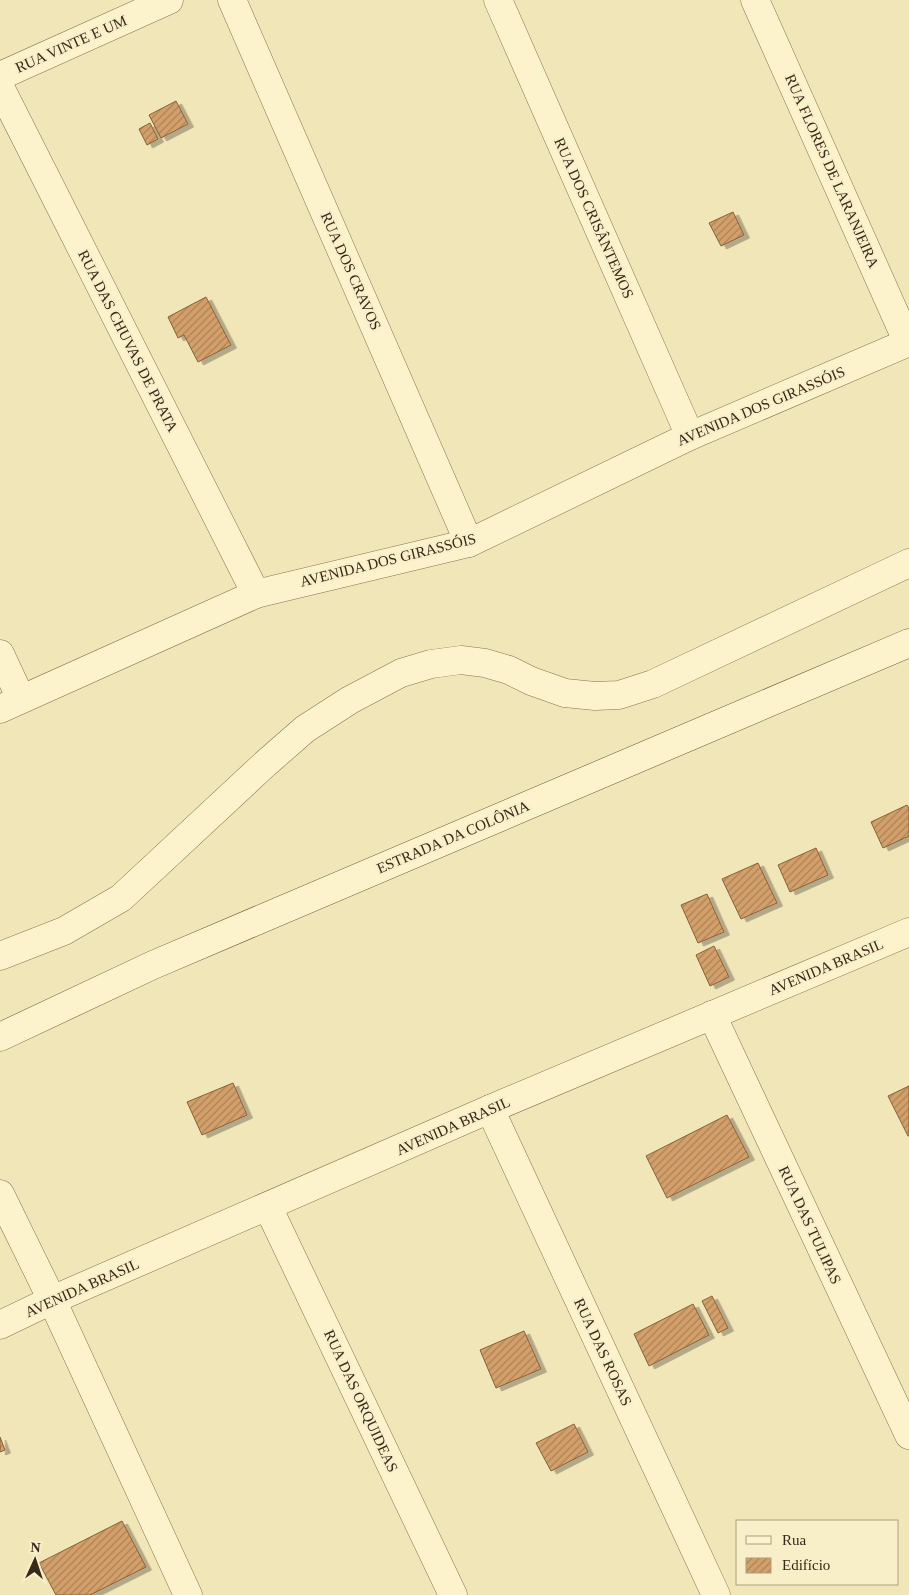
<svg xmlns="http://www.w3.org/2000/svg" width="909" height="1595" viewBox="0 0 909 1595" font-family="Georgia,serif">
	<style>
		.building { fill: url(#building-hatch); stroke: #895f36; filter: url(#shadow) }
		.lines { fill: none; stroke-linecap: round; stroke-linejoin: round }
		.street-casing { stroke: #887452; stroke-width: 29 }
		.secondary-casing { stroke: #6a5536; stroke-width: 29 }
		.street { stroke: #fcf2cc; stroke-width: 28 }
		.secondary { stroke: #fcf2cc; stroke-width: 28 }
		.labels { text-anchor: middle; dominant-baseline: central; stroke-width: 4; stroke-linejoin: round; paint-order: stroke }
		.street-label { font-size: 15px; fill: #362919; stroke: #f8efc8 }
	</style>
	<defs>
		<pattern id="building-hatch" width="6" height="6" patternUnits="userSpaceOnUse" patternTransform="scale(1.25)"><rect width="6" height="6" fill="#d3a06b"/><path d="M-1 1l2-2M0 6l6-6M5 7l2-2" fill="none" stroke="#ac8257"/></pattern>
		<filter id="shadow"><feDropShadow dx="5.5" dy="3" stdDeviation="0" flood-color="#0004"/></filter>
	</defs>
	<rect width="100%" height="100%" fill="#f1e6b8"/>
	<g class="building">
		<path d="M176,101L188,124L161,138L149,115Z"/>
		<path d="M150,123L158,139L147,145L139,129Z"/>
		<path d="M733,212L744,235L721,246L709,223Z"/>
		<path d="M206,297L231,345L198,362L184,335L178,338L168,317Z"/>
		<path d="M907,805L909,808V836L883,848L871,822Z"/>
		<path d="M816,848L828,875L790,892L778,865Z"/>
		<path d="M758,863L777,903L741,919L722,879Z"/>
		<path d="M707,894L724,932L698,943L681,905Z"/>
		<path d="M714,946L729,977L710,986L696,955Z"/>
		<path d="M233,1083L247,1115L202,1135L187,1102Z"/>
		<path d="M909,1086V1136H908L888,1096Z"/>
		<path d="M727,1115L749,1157L667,1198L646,1156Z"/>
		<path d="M712,1296L728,1328L718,1333L702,1301Z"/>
		<path d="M693,1304L709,1335L649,1366L634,1334Z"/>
		<path d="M524,1331L541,1369L496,1388L480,1350Z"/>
		<path d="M574,1424L588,1452L551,1471L536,1443Z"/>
		<path d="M0,1437L5,1450L0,1452Z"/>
		<path d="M122,1521L146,1567L90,1595H56L39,1563Z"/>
	</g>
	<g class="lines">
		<g class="street-casing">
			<g id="street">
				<path d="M232,0L469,543"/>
				<path d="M498,0L690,436"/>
				<path d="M755,0L908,343"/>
				<path d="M0,76L169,0"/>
				<path d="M0,87L256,594"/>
				<path d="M0,654L21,699"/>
				<path d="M0,709L256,594L469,543L690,436L909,342"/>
				<path d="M0,956L64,931L121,898L265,764L305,729L350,700L401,673L431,664L461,660L485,663L509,670L531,681L565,693L595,696L619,695L653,684L909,563"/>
				<path d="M712,1015L909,1435"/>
				<path d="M490,1109L716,1595"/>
				<path d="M0,1194L52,1300L188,1595"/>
				<path d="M268,1207L453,1595"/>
				<path d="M0,1325L52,1300L490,1109L909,932"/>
			</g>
		</g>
		<g class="secondary-casing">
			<path id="secondary" d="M0,1037L153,965L909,643"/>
		</g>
		<use href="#street" class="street"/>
		<use href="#secondary" class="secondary"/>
	</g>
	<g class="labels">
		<g class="street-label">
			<text transform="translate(71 44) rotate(-24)">RUA VINTE E UM</text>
			<text transform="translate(832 171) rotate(66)">RUA FLORES DE LARANJEIRA</text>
			<text transform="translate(594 218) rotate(66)">RUA DOS CRISÂNTEMOS</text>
			<text transform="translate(351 271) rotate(66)">RUA DOS CRAVOS</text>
			<text transform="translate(128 341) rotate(63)">RUA DAS CHUVAS DE PRATA</text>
			<text transform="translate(761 406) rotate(-23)">AVENIDA DOS GIRASSÓIS</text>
			<text transform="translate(388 560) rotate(-14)">AVENIDA DOS GIRASSÓIS</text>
			<text transform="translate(453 837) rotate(-23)">ESTRADA DA COLÔNIA</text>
			<text transform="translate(826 967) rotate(-23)">AVENIDA BRASIL</text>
			<text transform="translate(453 1126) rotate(-24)">AVENIDA BRASIL</text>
			<text transform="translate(810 1225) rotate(65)">RUA DAS TULIPAS</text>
			<text transform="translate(82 1288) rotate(-24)">AVENIDA BRASIL</text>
			<text transform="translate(603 1352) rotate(65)">RUA DAS ROSAS</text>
			<text transform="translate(361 1401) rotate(65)">RUA DAS ORQUIDEAS</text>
		</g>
	</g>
	<rect x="736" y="1520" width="162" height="65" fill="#f8efc8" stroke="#aaa082"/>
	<rect x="746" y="1536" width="25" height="8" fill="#fcf2cc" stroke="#aaa082"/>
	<text x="782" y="1545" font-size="15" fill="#362919">Rua</text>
	<rect x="746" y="1558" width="25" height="15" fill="url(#building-hatch)" stroke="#aaa082"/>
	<text x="782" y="1570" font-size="15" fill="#362919">Edifício</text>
	<g transform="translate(35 1560) rotate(3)" stroke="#f8efc8" stroke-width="4" paint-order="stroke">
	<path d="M0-4L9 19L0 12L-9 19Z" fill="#362919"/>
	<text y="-8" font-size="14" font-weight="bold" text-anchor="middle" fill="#362919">N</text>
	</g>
</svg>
